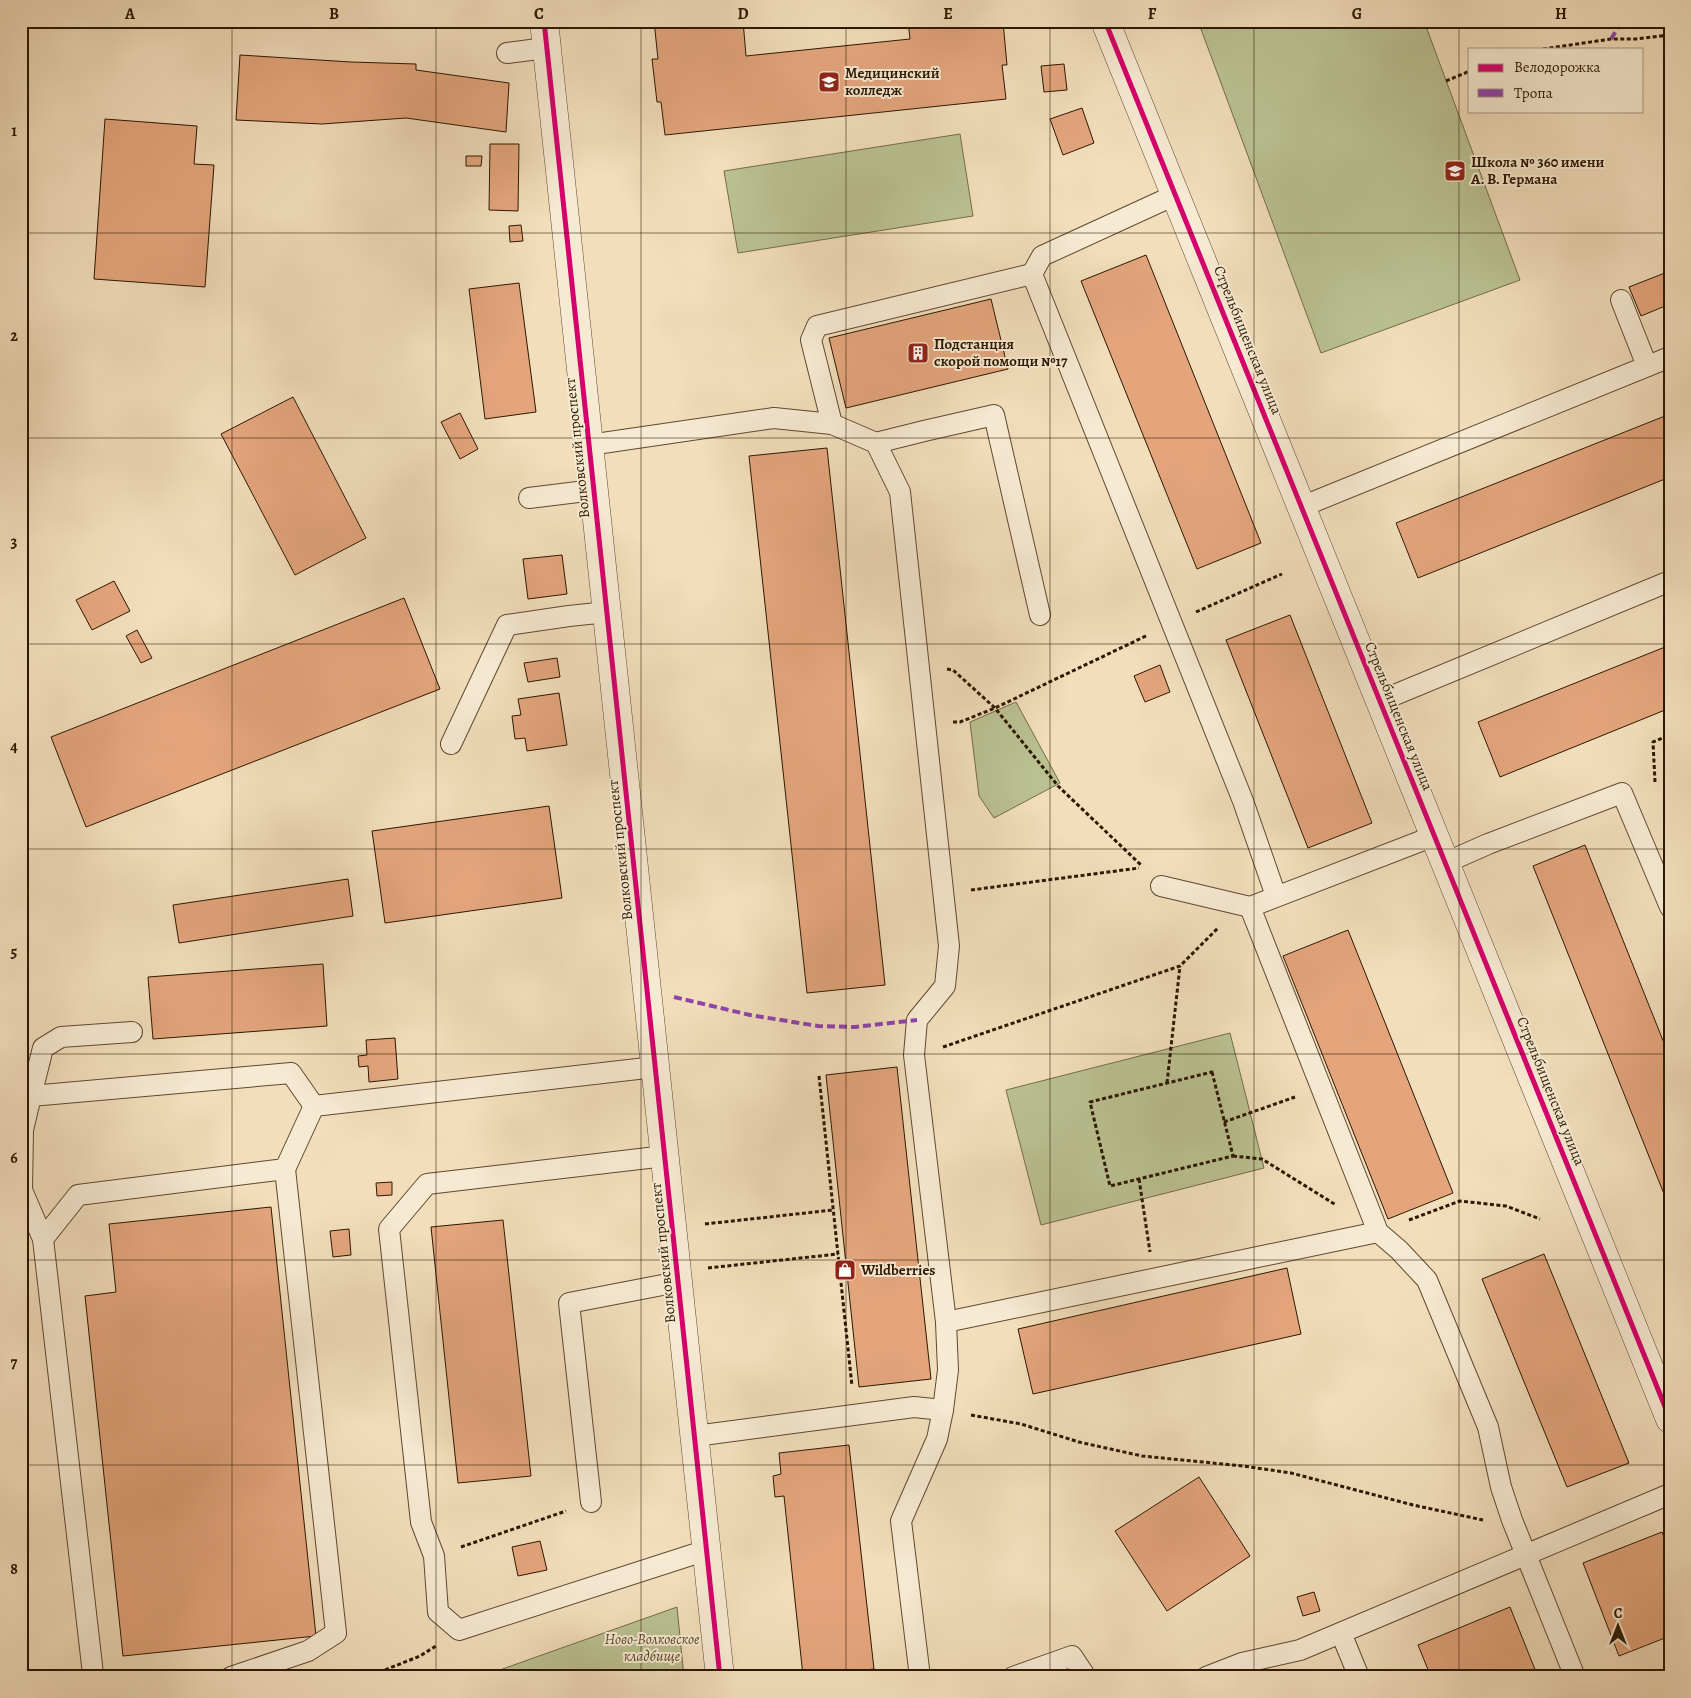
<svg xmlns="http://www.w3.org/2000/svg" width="1691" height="1698" viewBox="0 0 1691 1698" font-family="Alegreya,serif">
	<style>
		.green { fill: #bac191; stroke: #736c49 }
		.building { fill: #e4a57d; stroke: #2c1701 }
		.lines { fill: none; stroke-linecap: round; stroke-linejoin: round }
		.service-casing { stroke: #5e4930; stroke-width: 22 }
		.minor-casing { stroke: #5e4930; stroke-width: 29 }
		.tertiary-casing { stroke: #5e4930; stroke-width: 29 }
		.path { stroke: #2c1701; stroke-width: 3; stroke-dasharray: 4 2.5; stroke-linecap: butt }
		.service { stroke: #f7ead3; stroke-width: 20 }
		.minor { stroke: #f7ead3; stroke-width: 28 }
		.tertiary { stroke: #f7ead3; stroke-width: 28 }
		.quiet { stroke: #8e44ad; stroke-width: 4; stroke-dasharray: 8 4; stroke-linecap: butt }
		.cycleway-casing { stroke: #f7ead3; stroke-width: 8 }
		.cycleway { stroke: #d6006c; stroke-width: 5 }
		.grid { fill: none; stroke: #2c1701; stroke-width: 1; stroke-opacity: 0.55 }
		.labels { text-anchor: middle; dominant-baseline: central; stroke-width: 4; stroke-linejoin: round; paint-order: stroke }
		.poi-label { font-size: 15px; font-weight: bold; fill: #2c1701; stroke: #f7ead3; text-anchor: start }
		.street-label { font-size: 15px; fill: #2c1701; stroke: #f7ead3 }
		.park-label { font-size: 15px; font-style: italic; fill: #574a2c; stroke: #f7ead3 }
		.neatline { fill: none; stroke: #2c1701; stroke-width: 2 }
		.grid-label { font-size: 16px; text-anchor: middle; font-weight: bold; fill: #2c1701 }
	</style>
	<rect width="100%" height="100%" fill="#f2debb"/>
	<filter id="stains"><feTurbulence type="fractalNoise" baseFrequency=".004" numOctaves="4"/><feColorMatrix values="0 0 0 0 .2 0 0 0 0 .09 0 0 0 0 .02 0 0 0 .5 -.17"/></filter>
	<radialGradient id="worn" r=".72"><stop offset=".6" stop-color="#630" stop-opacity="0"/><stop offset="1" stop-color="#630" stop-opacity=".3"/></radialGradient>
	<g class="green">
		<path d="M1198,21H1424L1520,280L1321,353Z"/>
		<path d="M960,134L973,216L738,253L724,171Z"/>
		<path d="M1016,702L1060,783L994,818L979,796L970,722Z"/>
		<path d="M1230,1033L1264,1168L1041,1225L1006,1090Z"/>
		<path d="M677,1607L684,1677H480Z"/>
	</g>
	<g class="building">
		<path d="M654,21H743L746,56L910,39L908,21L1003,22L1007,65H1002L1006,99L665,135L661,102H657L652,59H658Z"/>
		<path d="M240,55L351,62L416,64V70L509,83L506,132L406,118L322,124L236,120Z"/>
		<path d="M1064,64L1067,90L1044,92L1041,66Z"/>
		<path d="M1082,108L1094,143L1063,155L1050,119Z"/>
		<path d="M105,119L197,126L194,164L214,165L205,287L94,279Z"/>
		<path d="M490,144H519L518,211L489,210Z"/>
		<path d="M466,156H482L481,166H466Z"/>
		<path d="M521,225L523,241L510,242L509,226Z"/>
		<path d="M1146,255L1261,543L1197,569L1081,281Z"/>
		<path d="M1670,271V304L1641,316L1629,287Z"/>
		<path d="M519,283L536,412L485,419L469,289Z"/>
		<path d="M991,299L1008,369L846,408L829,338Z"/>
		<path d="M293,397L366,538L295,575L221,434Z"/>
		<path d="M460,413L478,449L460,459L441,422Z"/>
		<path d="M1670,414V477L1418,578L1396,523Z"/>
		<path d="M827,448L885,985L807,993L749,456Z"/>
		<path d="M562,555L567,594L528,599L523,559Z"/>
		<path d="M114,581L130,611L92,630L76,600Z"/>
		<path d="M404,598L440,689L86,827L51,737Z"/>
		<path d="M1290,615L1372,823L1308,848L1226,640Z"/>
		<path d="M137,630L152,658L141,663L126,636Z"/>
		<path d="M1670,645V708L1500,777L1478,722Z"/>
		<path d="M557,658L560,677L528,682L524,663Z"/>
		<path d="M1160,665L1170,692L1145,702L1134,676Z"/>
		<path d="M559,693L567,745L527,751L525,738L515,739L512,716L521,715L518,699Z"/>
		<path d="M549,806L562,898L385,923L372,831Z"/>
		<path d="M1585,845L1670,1058V1209L1533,866Z"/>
		<path d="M348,879L353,916L179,943L173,905Z"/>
		<path d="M1348,930L1453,1193L1388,1219L1283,956Z"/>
		<path d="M323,964L327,1026L153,1039L148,977Z"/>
		<path d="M395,1038L398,1079L369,1082L368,1066L359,1067L358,1056L367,1055L366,1040Z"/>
		<path d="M897,1067L931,1379L859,1387L826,1075Z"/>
		<path d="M392,1182V1195L377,1196L376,1183Z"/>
		<path d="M271,1207L316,1636L123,1656L85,1296L116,1292L109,1224Z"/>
		<path d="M503,1220L531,1476L458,1483L431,1227Z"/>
		<path d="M349,1229L351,1255L333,1257L330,1231Z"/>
		<path d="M1544,1254L1629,1463L1567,1487L1482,1279Z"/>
		<path d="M1287,1268L1301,1334L1033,1394L1018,1329Z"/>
		<path d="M849,1445L874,1669L803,1676L784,1496L775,1497L773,1476L781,1474L779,1453Z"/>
		<path d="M1199,1477L1250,1556L1167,1611L1115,1531Z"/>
		<path d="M1662,1532L1670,1553V1636L1619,1656L1583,1563Z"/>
		<path d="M540,1541L547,1570L518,1576L512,1547Z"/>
		<path d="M1314,1592L1320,1611L1303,1616L1297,1597Z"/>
		<path d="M1510,1607L1538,1677H1431L1418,1645Z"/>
	</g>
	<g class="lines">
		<g class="service-casing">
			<g id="service">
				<path d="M507,53L546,48"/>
				<path d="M1175,195L1042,256L1032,274L1243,801L1276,896"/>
				<path d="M1621,300L1647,366"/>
				<path d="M832,424L811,340L817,326L1032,274"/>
				<path d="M876,443L924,431L994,415L1040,615"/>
				<path d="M589,445L774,418L832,424L876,443L900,492L949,946L945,986L917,1020L914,1055L946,1322L948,1370L943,1410L937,1439L901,1521L920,1677"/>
				<path d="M529,498L594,490"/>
				<path d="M1301,507L1670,357"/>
				<path d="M1380,701L1670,581"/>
				<path d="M451,744L507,625L569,616L607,612"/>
				<path d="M1445,863L1488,844L1622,793L1670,907"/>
				<path d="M1161,886L1250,907L1434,836"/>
				<path d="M1250,907L1378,1232L1399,1250L1427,1280L1488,1427L1501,1487L1512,1520L1575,1677"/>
				<path d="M31,1096L43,1048L61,1037L132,1032"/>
				<path d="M665,1156L427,1184L389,1229L421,1522L434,1556L438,1612L459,1630L707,1550"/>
				<path d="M43,1239L22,1190L23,1130L31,1096L291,1073L314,1106"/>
				<path d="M946,1322L1378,1232"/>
				<path d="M695,1436L914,1407L943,1410"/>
				<path d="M591,1502L569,1303L678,1282"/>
				<path d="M1341,1633L1359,1677"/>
				<path d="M96,1677L93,1674L43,1239L78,1195L285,1169L314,1106L655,1067"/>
				<path d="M231,1677L308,1651L336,1633L285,1169"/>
				<path d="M1013,1677L1072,1656L1086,1677"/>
				<path d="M1206,1677L1242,1663L1300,1650L1670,1494"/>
			</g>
		</g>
		<g class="minor-casing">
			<path id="minor" d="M1105,21L1670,1419"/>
		</g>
		<g class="tertiary-casing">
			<path id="tertiary" d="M544,21L720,1677"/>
		</g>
		<g class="path">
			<path d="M1543,49L1611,39H1636L1670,35"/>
			<path d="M1446,81L1470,71"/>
			<path d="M1196,612L1282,574"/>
			<path d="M947,669L953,670L995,708L1058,786L1142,866"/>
			<path d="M953,722H960L995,708L1148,635"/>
			<path d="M1655,782L1653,742L1670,735"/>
			<path d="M971,890L1139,868"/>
			<path d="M943,1047L1180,966L1218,928"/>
			<path d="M1212,1072L1233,1156L1110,1186L1090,1102Z"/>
			<path d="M819,1076L852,1386"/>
			<path d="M1167,1083L1180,966"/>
			<path d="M1224,1122L1295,1097"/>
			<path d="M1233,1156L1262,1159L1336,1205"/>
			<path d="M1139,1179L1150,1252"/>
			<path d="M1409,1220L1460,1201L1506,1206L1540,1219"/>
			<path d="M705,1224L833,1210"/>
			<path d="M708,1268L838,1254"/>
			<path d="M971,1415L1021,1424L1079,1442L1142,1456L1243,1466L1291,1473L1413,1505L1483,1520"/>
			<path d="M461,1547L566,1511"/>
			<path d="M367,1677L420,1656L436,1646"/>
		</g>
		<use href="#service" class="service"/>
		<use href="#minor" class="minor"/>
		<use href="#tertiary" class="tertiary"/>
		<g class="quiet">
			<path d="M1611,39L1622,21"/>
			<path d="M674,997L750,1015L818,1026L855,1027L917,1020"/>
		</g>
		<g class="cycleway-casing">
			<g id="cycleway">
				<path d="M544,21L720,1677"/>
				<path d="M1105,21L1670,1419"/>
			</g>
		</g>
		<use href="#cycleway" class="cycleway"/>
	</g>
	<path class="grid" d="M232,21V1677M436,21V1677M641,21V1677M846,21V1677M1050,21V1677M1254,21V1677M1459,21V1677M21,233H1670M21,438H1670M21,644H1670M21,849H1670M21,1054H1670M21,1260H1670M21,1465H1670"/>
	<defs>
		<g id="university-square" transform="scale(1.125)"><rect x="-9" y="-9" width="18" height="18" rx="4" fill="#8f2418" stroke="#f7ead3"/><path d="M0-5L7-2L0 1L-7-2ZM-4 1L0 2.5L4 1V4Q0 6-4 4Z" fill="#fff"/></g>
		<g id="school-square" transform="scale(1.125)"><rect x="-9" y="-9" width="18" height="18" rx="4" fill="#8f2418" stroke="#f7ead3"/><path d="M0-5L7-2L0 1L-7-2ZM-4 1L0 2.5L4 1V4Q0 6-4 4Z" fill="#fff"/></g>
		<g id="building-square" transform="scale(1.125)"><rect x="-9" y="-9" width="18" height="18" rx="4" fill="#8f2418" stroke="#f7ead3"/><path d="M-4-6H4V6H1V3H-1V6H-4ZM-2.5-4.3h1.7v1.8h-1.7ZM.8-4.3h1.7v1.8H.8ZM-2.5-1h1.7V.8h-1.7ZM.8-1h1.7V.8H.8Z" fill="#fff"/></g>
		<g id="shop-square" transform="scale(1.125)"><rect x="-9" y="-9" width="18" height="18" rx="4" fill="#8f2418" stroke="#f7ead3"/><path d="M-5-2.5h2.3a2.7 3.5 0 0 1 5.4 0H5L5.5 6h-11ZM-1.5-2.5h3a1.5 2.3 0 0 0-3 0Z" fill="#fff"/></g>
	</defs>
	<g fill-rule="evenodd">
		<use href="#university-square" x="829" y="82"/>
		<use href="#school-square" x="1455" y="171"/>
		<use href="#building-square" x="918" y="353"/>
		<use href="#shop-square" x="845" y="1270"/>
	</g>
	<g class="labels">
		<g class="poi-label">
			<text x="845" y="73">Медицинский<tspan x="845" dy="17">колледж</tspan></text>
			<text x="1471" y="162">Школа № 360 имени<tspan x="1471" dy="17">А. В. Германа</tspan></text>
			<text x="934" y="344">Подстанция<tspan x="934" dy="17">скорой помощи №17</tspan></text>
			<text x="861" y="1270">Wildberries</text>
		</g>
		<g class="street-label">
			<text transform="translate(1248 340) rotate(68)">Стрельбищенская улица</text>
			<text transform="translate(577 448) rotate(-96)">Волковский проспект</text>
			<text transform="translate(1399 716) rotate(68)">Стрельбищенская улица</text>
			<text transform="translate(620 850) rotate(-96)">Волковский проспект</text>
			<text transform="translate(1551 1091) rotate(68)">Стрельбищенская улица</text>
			<text transform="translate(663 1253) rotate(-96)">Волковский проспект</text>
		</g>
		<g class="park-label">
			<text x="652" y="1639">Ново-Волковское<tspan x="652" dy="17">кладбище</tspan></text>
		</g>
	</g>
	<rect width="1691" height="1698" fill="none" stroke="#f2debb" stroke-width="55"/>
	<rect x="1468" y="48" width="175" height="65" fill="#f7ead3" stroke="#a6967f"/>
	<rect x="1478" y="64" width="25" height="8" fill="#d6006c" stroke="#a6967f"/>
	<text x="1514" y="72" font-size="15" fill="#2c1701">Велодорожка</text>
	<rect x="1478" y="89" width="25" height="8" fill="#8e44ad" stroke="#a6967f"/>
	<text x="1514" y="98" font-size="15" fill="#2c1701">Тропа</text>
	<g transform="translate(1618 1626)" stroke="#f7ead3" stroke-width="4" paint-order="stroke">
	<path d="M0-4L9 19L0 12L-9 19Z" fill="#2c1701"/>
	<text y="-8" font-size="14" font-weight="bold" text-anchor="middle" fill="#2c1701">С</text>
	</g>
	<rect x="28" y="28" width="1636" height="1642" class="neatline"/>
	<g class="grid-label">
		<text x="130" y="19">A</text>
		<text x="334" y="19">B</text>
		<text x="539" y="19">C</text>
		<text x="743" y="19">D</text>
		<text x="948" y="19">E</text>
		<text x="1152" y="19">F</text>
		<text x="1357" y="19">G</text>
		<text x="1561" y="19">H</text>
		<text x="14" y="136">1</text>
		<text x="14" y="341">2</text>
		<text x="14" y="547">3</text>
		<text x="14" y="752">4</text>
		<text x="14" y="957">5</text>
		<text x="14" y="1163">6</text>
		<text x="14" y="1368">7</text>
		<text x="14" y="1574">8</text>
	</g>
	<rect width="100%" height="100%" filter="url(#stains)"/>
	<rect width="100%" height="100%" fill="url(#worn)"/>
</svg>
